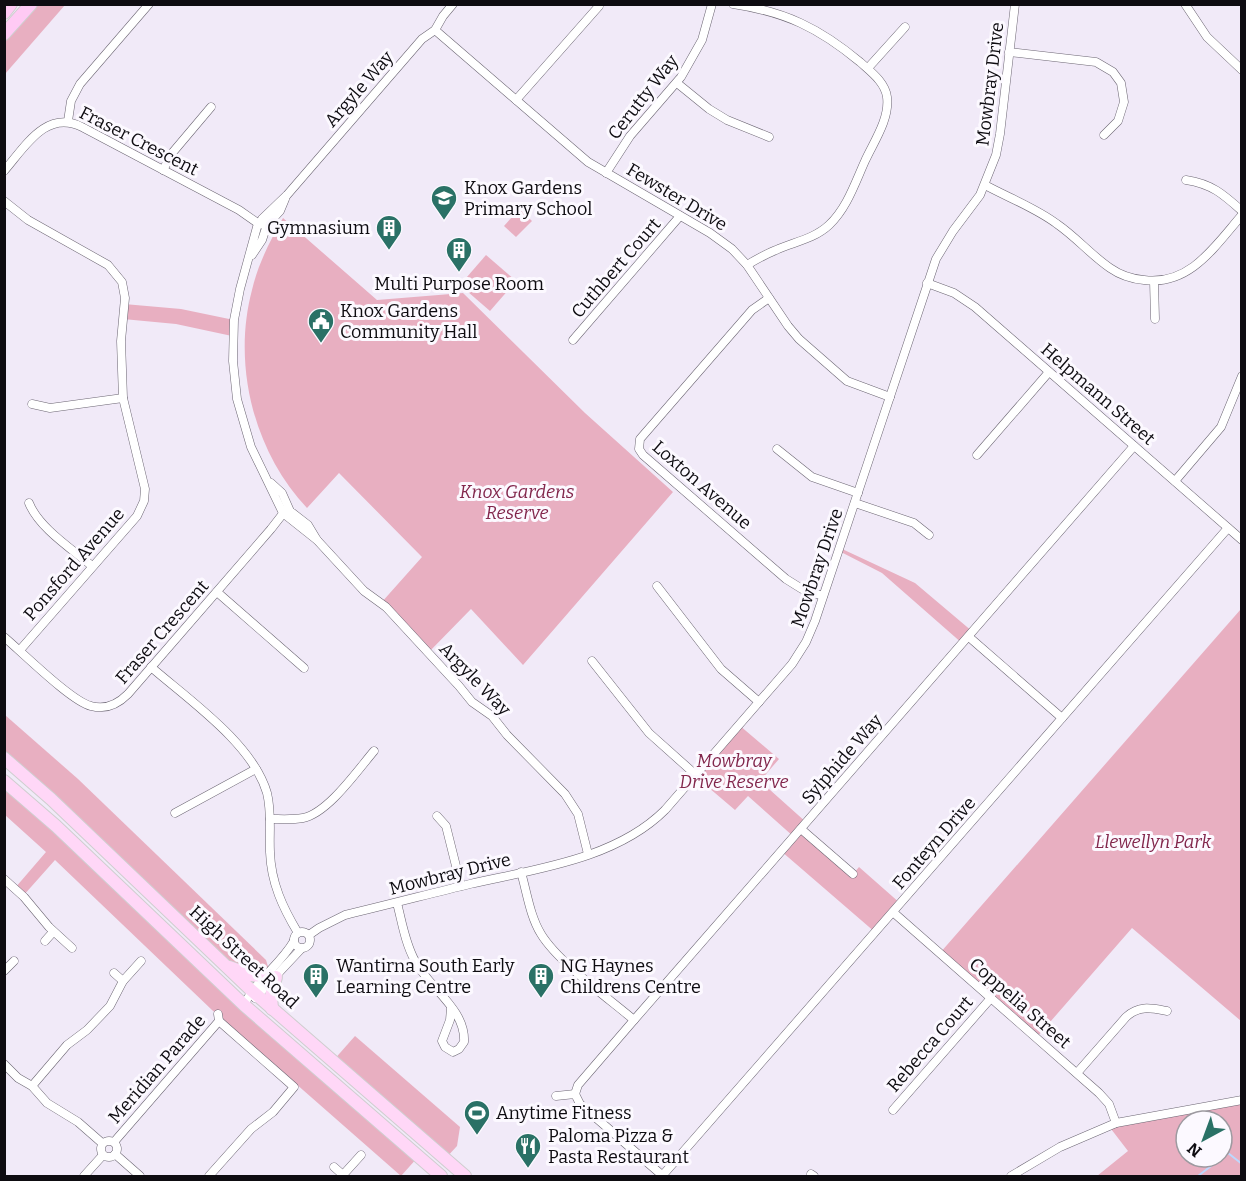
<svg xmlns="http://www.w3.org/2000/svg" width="1246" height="1181" viewBox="0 0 1246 1181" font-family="Bitter,serif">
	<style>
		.green { fill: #e8afc1; fill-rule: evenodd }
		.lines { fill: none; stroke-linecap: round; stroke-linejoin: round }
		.stream { stroke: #bdd8fe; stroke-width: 2 }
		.minor-casing { stroke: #6c6673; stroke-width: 9 }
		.primary-casing { stroke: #cfcecf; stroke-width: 14 }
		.trunk-casing { stroke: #cfcecf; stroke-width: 14 }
		.minor { stroke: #fff; stroke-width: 8 }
		.primary { stroke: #ffd7f7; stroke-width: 12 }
		.trunk { stroke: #ffcaf4; stroke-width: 12 }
		.labels { text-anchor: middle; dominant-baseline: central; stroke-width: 6; stroke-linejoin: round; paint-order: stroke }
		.street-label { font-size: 18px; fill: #0e0c11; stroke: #fcf9ff }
		.poi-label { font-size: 18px; fill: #0e0c11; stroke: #fcf9ff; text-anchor: start }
		.park-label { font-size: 18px; font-style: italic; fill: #82264c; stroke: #fcf9ff }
	</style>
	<rect width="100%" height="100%" fill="#f1eaf8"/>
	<g class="green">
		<path d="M31,5H65L5,74V34Z"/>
		<path d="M519,209L532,221L516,237L504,226Z"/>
		<path d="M283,218L377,300L463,293L585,413L673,492L523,665L471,609L428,653L381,603L422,557L339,473L307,508C254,452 232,365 252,290C258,264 270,241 283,218Z"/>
		<path d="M486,255L516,281L490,311L460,285Z"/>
		<path d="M124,304L181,309L234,320L232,336L176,324L123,319Z"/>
		<path d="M840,548L915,583L973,632L963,644L882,573L839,551Z"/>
		<path d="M1241,609V1021L1132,928L1037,1037L940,953Z"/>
		<path d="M5,715L78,779L266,960L269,970L264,976L237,970L5,758Z"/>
		<path d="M739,725L779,759L760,781L807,823L801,828L854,873L859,867L901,904L876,933L781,851L794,837L748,796L735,810L695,776Z"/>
		<path d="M5,781L418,1157L401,1176L212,1010L55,860L23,896L15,888L46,852L5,815L6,805L5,804Z"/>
		<path d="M355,1036L460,1127L457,1146L445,1159L332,1062Z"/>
		<path d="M1241,1100V1176H1097L1128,1151L1108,1125ZM1186,1121H1222V1157H1186Z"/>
	</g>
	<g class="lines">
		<path class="stream" d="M1198,1176L1228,1153L1242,1164"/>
		<g class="minor-casing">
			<g id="minor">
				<path d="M733,4C786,12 819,28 860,62C871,72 885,82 887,97C890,119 873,143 865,161C855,183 847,208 829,225C814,239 794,242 776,250C766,254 757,259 747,265"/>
				<path d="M1185,4L1207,37L1242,70"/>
				<path d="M435,30L588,162L710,233L732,249L747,265L788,326L799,339L847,381L890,397"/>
				<path d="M1009,52L1096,62L1113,72L1121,83L1124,102L1118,121L1104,135"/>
				<path d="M868,68L905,27"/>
				<path d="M677,83L709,109L727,120L769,137"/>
				<path d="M516,100L599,6"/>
				<path d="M68,121L71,101L80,84L149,4"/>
				<path d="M163,170L173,152L211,107"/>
				<path d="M4,171C25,147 46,109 82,127L239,210L259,224L267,225"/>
				<path d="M606,173L630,136L681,77L702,40L712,4"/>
				<path d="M1186,180C1212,184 1223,194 1242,211"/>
				<path d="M985,185C1009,198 1036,208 1057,224C1076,237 1091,255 1110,268C1120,275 1132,279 1144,280C1190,286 1215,246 1242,215"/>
				<path d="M4,201L28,220L108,265L122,282L125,298L121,341L123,398L145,489L144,501L137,516L20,650"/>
				<path d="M252,255L262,240L267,225L280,211L285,199"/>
				<path d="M1154,281L1155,319"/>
				<path d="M927,283L954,293L975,307L1242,540"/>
				<path d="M769,298L752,310L640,439L639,449L643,455L786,579L802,589L823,596"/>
				<path d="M573,340L680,216"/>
				<path d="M32,404L50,408L123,398"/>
				<path d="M777,449L812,477L858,493"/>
				<path d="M977,455L1049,372"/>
				<path d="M1175,481L1221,427L1242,376"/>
				<path d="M271,483L282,493L290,511L308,525L317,540L364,591L386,607L459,686L472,702L492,716L507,735L565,794L578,814L588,854"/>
				<path d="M29,503C39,528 72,549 92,566"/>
				<path d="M855,503L914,523L929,535"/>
				<path d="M317,540L283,513L251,447L237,399L233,361L234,320L240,289L257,227L262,219L287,195L422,39L435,30L443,16L453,4"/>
				<path d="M657,586L721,669L759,702"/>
				<path d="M217,592L304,668"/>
				<path d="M4,637C22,652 72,702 91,706C105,710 118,704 128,694L271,529L285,511"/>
				<path d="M969,637L1062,718"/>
				<path d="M592,661L649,733L696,775"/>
				<path d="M151,667C189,700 253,744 267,793C272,813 269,833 270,852C271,883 283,908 298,933"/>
				<path d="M175,813L256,769"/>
				<path d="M437,816L446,826L461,886"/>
				<path d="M270,819C280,819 292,820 303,818C328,813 357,771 374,751"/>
				<path d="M801,829L853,874"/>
				<path d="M521,872C527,893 530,916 541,934C558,962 608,998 634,1020"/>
				<path d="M4,879L24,897L49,927L72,948"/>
				<path d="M397,903C402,922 405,943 415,961C429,988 466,1009 464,1042L459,1049L453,1052L445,1047L442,1041L450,1020L451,1008"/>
				<path d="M894,913L1099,1093L1109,1104L1116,1123"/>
				<circle cx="302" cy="940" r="8"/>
				<path d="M309,935L319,928L345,915C387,905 429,894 470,884C536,869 616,859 665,810L792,664L806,642L815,621L936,259L953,231L980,195L996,155L1000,134L1015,4"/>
				<path d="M45,941L53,932"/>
				<path d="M4,971L14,961"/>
				<path d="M114,973L123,981"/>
				<path d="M255,998L301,949"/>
				<path d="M244,1005C256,980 280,965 294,941"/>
				<path d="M4,1064L18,1078L32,1086L47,1103L78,1122L102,1143"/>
				<path d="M1077,1073L1126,1017C1139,1005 1151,1008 1167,1011"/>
				<path d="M32,1086L67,1045L87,1030L110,1006L123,981L141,961"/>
				<path d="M575,1094L578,1085L634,1020L1134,446"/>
				<path d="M556,1096L575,1094L580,1104L663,1176"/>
				<path d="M893,1110L991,998"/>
				<circle cx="109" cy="1149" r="8"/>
				<path d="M114,1142L219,1021L218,1014"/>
				<path d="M115,1154L140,1176"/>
				<path d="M334,1167L343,1175"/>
				<path d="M811,1174L814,1176"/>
				<path d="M84,1176L103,1155"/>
				<path d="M209,1176L251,1129L273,1112L294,1087L219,1021"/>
				<path d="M342,1176L361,1155"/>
				<path d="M662,1176L1228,528"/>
				<path d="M1011,1176L1060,1147L1116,1123L1242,1100"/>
			</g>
		</g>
		<g class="primary-casing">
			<g id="primary">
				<path d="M4,758L51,799L251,990L465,1176"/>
				<path d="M4,781L56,826L244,1005L441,1176"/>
				<path d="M229,967L251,975L264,976"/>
				<path d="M272,1009L271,996L276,977"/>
			</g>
		</g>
		<g class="trunk-casing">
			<g id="trunk">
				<path d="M4,13L11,4"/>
				<path d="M4,34L31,4"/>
			</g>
		</g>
		<use href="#minor" class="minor"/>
		<use href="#primary" class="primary"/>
		<use href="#trunk" class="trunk"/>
	</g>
	<defs>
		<g id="school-pin" transform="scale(1.35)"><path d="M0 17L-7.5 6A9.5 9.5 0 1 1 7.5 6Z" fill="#2a7166" stroke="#fcf9ff"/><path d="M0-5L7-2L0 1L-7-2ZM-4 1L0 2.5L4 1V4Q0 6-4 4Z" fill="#fff"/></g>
		<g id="building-pin" transform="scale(1.35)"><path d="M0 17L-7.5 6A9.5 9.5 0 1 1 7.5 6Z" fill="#2a7166" stroke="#fcf9ff"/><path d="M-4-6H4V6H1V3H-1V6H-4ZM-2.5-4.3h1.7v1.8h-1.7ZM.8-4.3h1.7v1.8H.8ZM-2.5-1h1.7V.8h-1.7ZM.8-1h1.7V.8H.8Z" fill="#fff"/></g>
		<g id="civic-pin" transform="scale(1.35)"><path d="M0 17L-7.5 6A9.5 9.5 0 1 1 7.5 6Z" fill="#2a7166" stroke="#fcf9ff"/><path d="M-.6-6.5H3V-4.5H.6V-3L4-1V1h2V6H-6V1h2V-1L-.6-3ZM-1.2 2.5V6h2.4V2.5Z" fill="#fff"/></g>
		<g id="stadium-pin" transform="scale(1.35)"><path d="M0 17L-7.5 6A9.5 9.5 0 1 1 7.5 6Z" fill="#2a7166" stroke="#fcf9ff"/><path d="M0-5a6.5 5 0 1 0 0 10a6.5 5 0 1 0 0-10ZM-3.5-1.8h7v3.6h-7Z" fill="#fff"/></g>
		<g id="restaurant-pin" transform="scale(1.35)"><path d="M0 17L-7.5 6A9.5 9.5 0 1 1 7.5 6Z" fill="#2a7166" stroke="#fcf9ff"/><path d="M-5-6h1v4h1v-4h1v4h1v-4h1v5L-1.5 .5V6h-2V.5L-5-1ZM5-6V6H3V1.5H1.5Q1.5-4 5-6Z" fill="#fff"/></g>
	</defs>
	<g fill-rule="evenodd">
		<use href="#school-pin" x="444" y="198"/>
		<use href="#building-pin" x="389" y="228"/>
		<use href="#building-pin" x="459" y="250"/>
		<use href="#civic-pin" x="321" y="321"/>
		<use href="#building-pin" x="316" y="976"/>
		<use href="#building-pin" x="541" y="976"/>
		<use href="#stadium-pin" x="477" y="1113"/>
		<use href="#restaurant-pin" x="528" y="1146"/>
	</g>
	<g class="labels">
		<g class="street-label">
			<text transform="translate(990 84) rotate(-83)">Mowbray Drive</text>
			<text transform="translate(359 89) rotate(-49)">Argyle Way</text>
			<text transform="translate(643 97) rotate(-52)">Cerutty Way</text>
			<text transform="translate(139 141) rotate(27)">Fraser Crescent</text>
			<text transform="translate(677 197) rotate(31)">Fewster Drive</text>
			<text transform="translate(616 268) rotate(-49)">Cuthbert Court</text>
			<text transform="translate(1098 394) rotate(41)">Helpmann Street</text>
			<text transform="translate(702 485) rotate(41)">Loxton Avenue</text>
			<text transform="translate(74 564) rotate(-49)">Ponsford Avenue</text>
			<text transform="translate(817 568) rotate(-71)">Mowbray Drive</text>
			<text transform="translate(162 632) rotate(-49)">Fraser Crescent</text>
			<text transform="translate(475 679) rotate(46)">Argyle Way</text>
			<text transform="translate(842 759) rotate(-49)">Sylphide Way</text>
			<text transform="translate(934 843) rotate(-49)">Fonteyn Drive</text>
			<text transform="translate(450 874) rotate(-14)">Mowbray Drive</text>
			<text transform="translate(244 957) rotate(43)">High Street Road</text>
			<text transform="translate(1020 1003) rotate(41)">Coppelia Street</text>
			<text transform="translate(930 1044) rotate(-49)">Rebecca Court</text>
			<text transform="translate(157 1069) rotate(-49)">Meridian Parade</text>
		</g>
		<g class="poi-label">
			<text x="464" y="188">Knox Gardens<tspan x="464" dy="21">Primary School</tspan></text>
			<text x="370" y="228" text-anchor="end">Gymnasium</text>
			<text x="459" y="284" text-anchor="middle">Multi Purpose Room</text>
			<text x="340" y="311">Knox Gardens<tspan x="340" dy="21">Community Hall</tspan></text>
			<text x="336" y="966">Wantirna South Early<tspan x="336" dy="21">Learning Centre</tspan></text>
			<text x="560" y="966">NG Haynes<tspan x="560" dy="21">Childrens Centre</tspan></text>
			<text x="496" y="1113">Anytime Fitness</text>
			<text x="548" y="1136">Paloma Pizza &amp;<tspan x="548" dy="21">Pasta Restaurant</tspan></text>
		</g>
		<g class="park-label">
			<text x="517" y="492">Knox Gardens<tspan x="517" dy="21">Reserve</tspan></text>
			<text x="734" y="761">Mowbray<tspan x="734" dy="21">Drive Reserve</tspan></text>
			<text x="1153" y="842">Llewellyn Park</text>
		</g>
	</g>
	<rect width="1246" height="1181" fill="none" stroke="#0e0c11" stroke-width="12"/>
	<g transform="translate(1204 1139) rotate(221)"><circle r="28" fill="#fcf9ff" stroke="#9d9aa0" stroke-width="1.5"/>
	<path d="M0-4.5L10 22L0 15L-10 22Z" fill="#2a7166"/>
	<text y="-9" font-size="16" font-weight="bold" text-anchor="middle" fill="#0e0c11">N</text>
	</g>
</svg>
